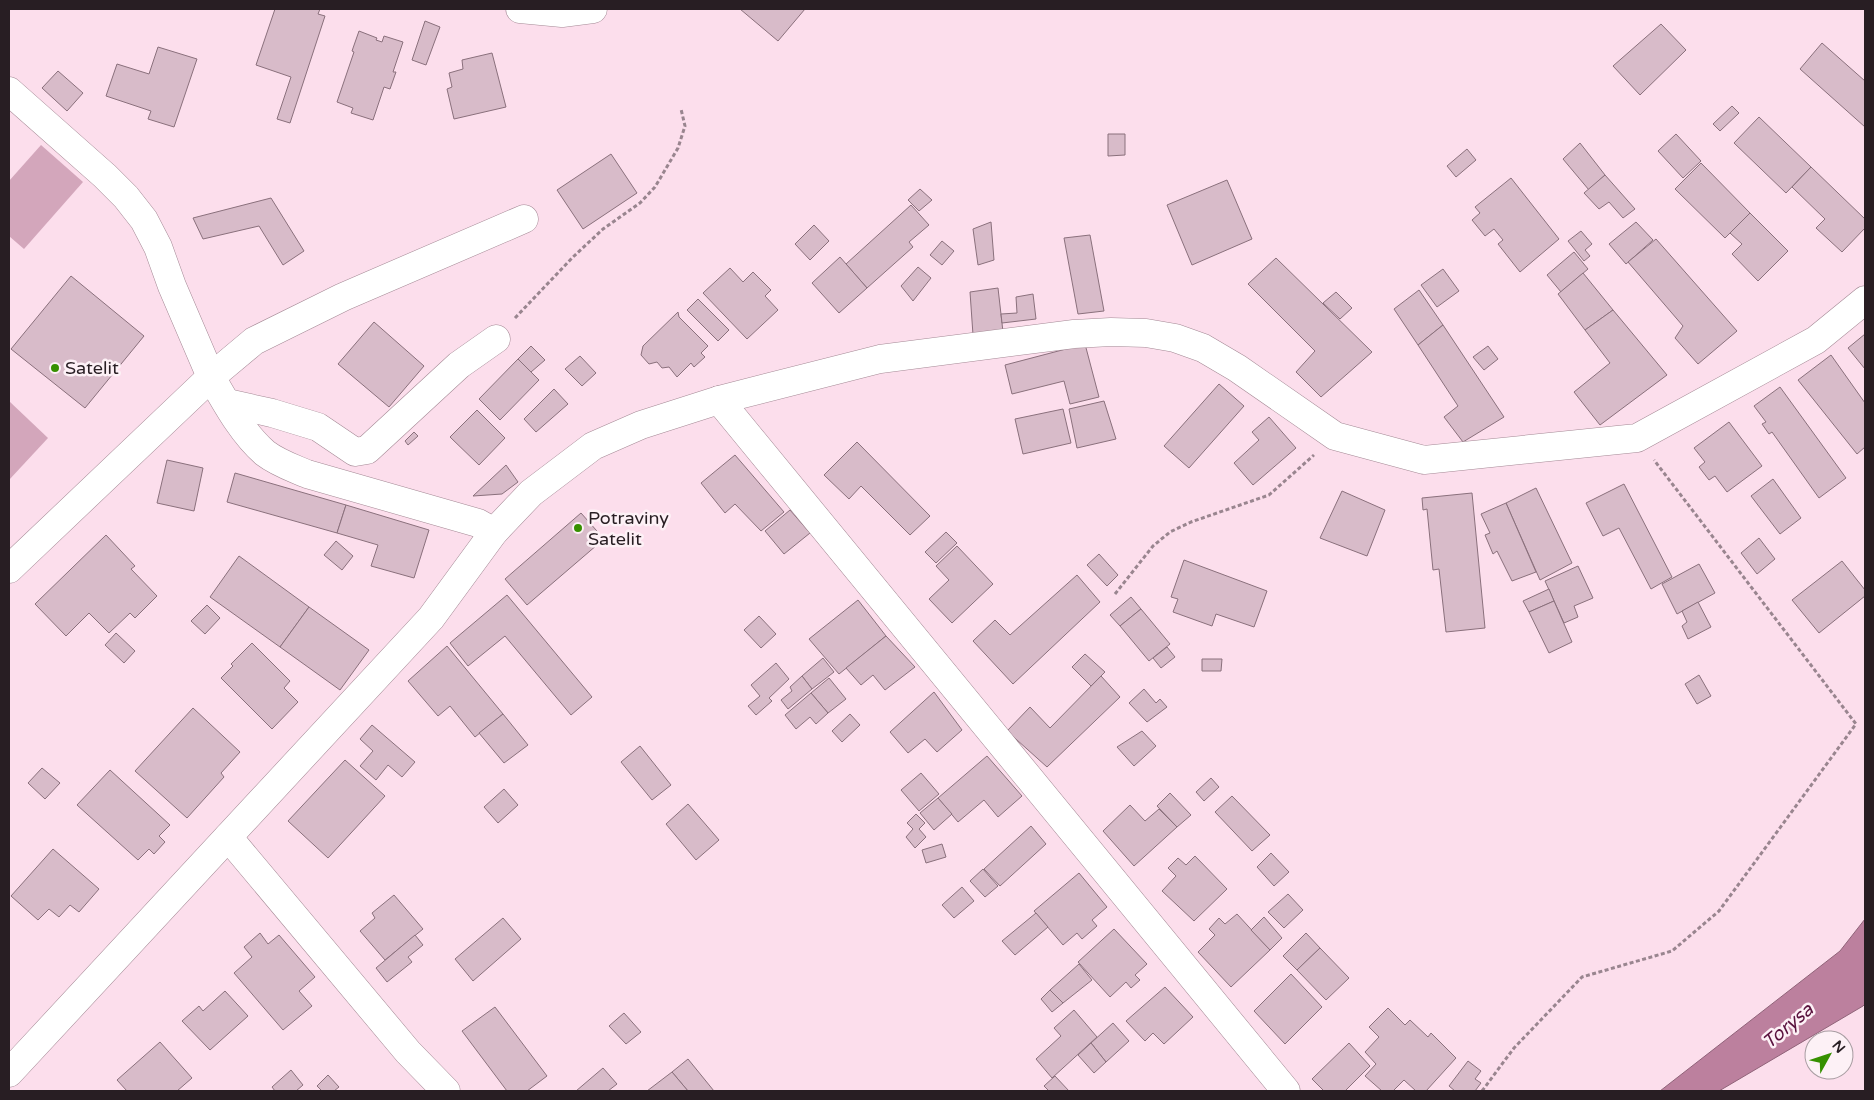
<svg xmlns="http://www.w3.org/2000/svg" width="1874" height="1100" viewBox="0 0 1874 1100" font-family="'Varela Round',sans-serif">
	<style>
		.green { fill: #d3a6bb }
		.water { fill: #bc809e; stroke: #906379 }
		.building { fill: #d8bbc9; stroke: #8a707c }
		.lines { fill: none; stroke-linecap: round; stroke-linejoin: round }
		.minor-casing { stroke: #a48995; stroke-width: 29 }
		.path { stroke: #99858f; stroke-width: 3; stroke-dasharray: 4 2.5; stroke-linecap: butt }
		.minor { stroke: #fff; stroke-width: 28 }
		.poi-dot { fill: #369000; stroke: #fdf1f6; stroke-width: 2 }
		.labels { text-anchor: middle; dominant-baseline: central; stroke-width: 5; stroke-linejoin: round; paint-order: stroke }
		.poi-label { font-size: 18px; fill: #281e23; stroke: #fdf1f6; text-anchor: start }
		.water-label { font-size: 19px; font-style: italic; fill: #5a123e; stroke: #fdf1f6 }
	</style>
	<rect width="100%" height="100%" fill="#fcdeec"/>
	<g class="green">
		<path d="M41,145L83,182L24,249L9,236V181Z"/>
		<path d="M9,401L48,438L9,480Z"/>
	</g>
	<path class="water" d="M1865,919V1004L1863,1006L1719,1091H1660L1840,951Z"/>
	<g class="building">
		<path d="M275,9H320L318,14L325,16L290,123L277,119L291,77L256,65Z"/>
		<path d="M740,9H805L778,41Z"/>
		<path d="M425,21L440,27L426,65L412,60Z"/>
		<path d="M1661,24L1686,50L1640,95L1613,66Z"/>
		<path d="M359,31L377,38L376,40L382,42L384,36L403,42L393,72H396L390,89L384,87L373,120L351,113L353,108L337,102L354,52L352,51Z"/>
		<path d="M1822,43L1865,81V127L1800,69Z"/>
		<path d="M158,47L197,59L174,127L148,119L151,111L106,96L117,64L149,74Z"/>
		<path d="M492,53L506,107L454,119L447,89L452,87L449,73L463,69L462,60Z"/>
		<path d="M58,71L83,93L67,111L42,88Z"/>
		<path d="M1732,106L1739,113L1720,131L1713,124Z"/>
		<path d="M1759,117L1811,167L1786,193L1734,143Z"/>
		<path d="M1108,134H1125V155L1108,156Z"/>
		<path d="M1676,134L1701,161L1683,178L1658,151Z"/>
		<path d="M1580,143L1605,175L1589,190L1563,159Z"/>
		<path d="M1467,149L1476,160L1456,177L1447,166Z"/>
		<path d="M611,154L637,193L583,229L557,190Z"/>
		<path d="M1701,163L1750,213L1725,238L1675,189Z"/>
		<path d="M1811,167L1865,219V228L1842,252L1816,228L1825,219L1792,187Z"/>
		<path d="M1605,175L1635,209L1623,218L1609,202L1599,209L1584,193Z"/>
		<path d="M1511,178L1559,239L1520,272L1498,244L1503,240L1494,229L1485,236L1472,220L1480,213L1475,207Z"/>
		<path d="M1227,180L1252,239L1192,265L1167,205Z"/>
		<path d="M920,189L932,200L919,211L908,200Z"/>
		<path d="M271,198L304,251L283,265L259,226L203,239L193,218Z"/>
		<path d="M911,205L929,225L909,242L913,247L867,288L846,264Z"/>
		<path d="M1750,213L1788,251L1758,281L1732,254L1742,244L1730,233Z"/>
		<path d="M991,222L994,260L978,265L973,229Z"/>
		<path d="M1636,222L1653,240L1626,264L1609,244Z"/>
		<path d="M814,225L829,241L810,260L795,244Z"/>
		<path d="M1581,231L1592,244L1585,250L1590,256L1584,261L1568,241Z"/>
		<path d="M1090,235L1104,311L1078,314L1064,238Z"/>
		<path d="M1656,239L1737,331L1698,364L1675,338L1683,326L1628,262Z"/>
		<path d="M942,241L954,251L942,265L930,255Z"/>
		<path d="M1574,252L1588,269L1561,292L1547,275Z"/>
		<path d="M840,257L867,288L839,313L812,283Z"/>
		<path d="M1276,258L1372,352L1321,397L1296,372L1315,351L1248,284Z"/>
		<path d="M918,267L931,278L913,301L901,286Z"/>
		<path d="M730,268L743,282L753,272L771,290L765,296L778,310L747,339L703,293Z"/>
		<path d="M1443,269L1459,291L1437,307L1421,285Z"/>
		<path d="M1583,273L1613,310L1585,330L1558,294Z"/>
		<path d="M71,276L144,336L85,408L11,349Z"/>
		<path d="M998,288L1003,332L973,335L970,292Z"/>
		<path d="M1419,290L1443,325L1418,345L1394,309Z"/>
		<path d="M1336,292L1352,308L1340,319L1323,303Z"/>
		<path d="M1033,294L1036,319L1002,323L1001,314L1017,313L1016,297Z"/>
		<path d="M698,299L729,330L718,341L687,310Z"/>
		<path d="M1613,310L1667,375L1600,425L1574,392L1610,363L1585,330Z"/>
		<path d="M678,312L679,317L708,346L701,353L705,357L694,367L691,363L677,377L669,367L662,368L657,362L649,364L641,355L643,346Z"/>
		<path d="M374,322L424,366L389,407L338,364Z"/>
		<path d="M1443,325L1504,417L1463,442L1444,417L1458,406L1418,345Z"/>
		<path d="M1865,334V369L1848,348Z"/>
		<path d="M1085,344L1099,397L1070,404L1064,381L1012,394L1005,365Z"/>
		<path d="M531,346L545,360L531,372L518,359Z"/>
		<path d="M1488,346L1498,359L1484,370L1473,357Z"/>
		<path d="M1831,355L1865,403V447L1857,454L1798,380Z"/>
		<path d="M580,356L596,373L582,386L565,369Z"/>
		<path d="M518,359L539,380L500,420L479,399Z"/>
		<path d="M1219,384L1244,406L1189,468L1164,446Z"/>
		<path d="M1780,387L1846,478L1819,498L1772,432L1769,434L1762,424L1766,422L1754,406Z"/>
		<path d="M554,389L568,404L536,432L524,419Z"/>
		<path d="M1104,401L1116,439L1077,448L1069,409Z"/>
		<path d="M1063,409L1071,443L1023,454L1015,419Z"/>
		<path d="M477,410L505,438L479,465L450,437Z"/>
		<path d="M1269,417L1296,448L1253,485L1234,463L1259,440L1252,432Z"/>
		<path d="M1729,422L1762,466L1727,492L1715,476L1709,480L1699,467L1705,462L1694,448Z"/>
		<path d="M414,432L418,436L408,445L405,441Z"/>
		<path d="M857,442L930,516L910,535L861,486L849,499L824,475Z"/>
		<path d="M735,455L784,512L761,531L735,504L725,513L701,483Z"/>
		<path d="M167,460L203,468L194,511L157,503Z"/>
		<path d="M506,465L518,482L502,494L473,496Z"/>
		<path d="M235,473L346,505L337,533L227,502Z"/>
		<path d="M1773,479L1801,518L1780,534L1751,496Z"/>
		<path d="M1624,484L1672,577L1651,589L1619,528L1603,536L1586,503Z"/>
		<path d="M1536,488L1572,563L1540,580L1506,503Z"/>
		<path d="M1342,491L1385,510L1367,556L1320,538Z"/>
		<path d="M1472,493L1485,628L1446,632L1439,569L1433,570L1427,509L1423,510L1422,498Z"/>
		<path d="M1506,503L1536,572L1512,581L1497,551L1493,554L1485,535L1490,533L1481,514Z"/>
		<path d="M346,505L429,530L414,578L371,566L378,545L337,533Z"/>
		<path d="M790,510L810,533L784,554L765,531Z"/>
		<path d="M581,513L604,539L527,605L505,579Z"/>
		<path d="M946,532L957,543L936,563L925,552Z"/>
		<path d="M106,535L135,566L131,569L157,596L135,618L130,613L109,633L89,613L66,636L35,604Z"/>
		<path d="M1759,538L1775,559L1757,574L1741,553Z"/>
		<path d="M336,541L353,556L342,570L324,555Z"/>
		<path d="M957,546L993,584L952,623L929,599L949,580L936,566Z"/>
		<path d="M1099,554L1118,575L1107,586L1087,565Z"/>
		<path d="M239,556L309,607L280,647L210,597Z"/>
		<path d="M1184,560L1267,591L1254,627L1216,614L1212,626L1173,612L1178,599L1171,597Z"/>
		<path d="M1842,561L1865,590V596L1819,633L1792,600Z"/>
		<path d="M1699,564L1715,593L1677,614L1662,584Z"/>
		<path d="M1578,566L1593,598L1574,606L1578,617L1564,623L1545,581Z"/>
		<path d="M1077,575L1100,602L1013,684L973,641L995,620L1010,635Z"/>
		<path d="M1549,589L1554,601L1529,612L1523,601Z"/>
		<path d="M507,595L592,697L571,715L505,636L468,666L450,643Z"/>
		<path d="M1131,597L1141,609L1120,626L1110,615Z"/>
		<path d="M858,600L886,636L839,674L809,639Z"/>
		<path d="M1554,601L1572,642L1549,653L1529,612Z"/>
		<path d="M1698,602L1711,627L1688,639L1682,626L1687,622L1682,611Z"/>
		<path d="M207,605L220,618L205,634L191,621Z"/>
		<path d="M309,607L369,650L340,690L280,647Z"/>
		<path d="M1141,609L1170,644L1149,661L1120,626Z"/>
		<path d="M759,616L776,634L761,648L744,630Z"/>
		<path d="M116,633L135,651L124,663L105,645Z"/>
		<path d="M886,636L915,667L885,690L873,675L861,685L846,668Z"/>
		<path d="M252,643L290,681L284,688L298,702L272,729L221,678L233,666L231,664Z"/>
		<path d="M447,646L503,714L475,737L450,706L438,716L408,681Z"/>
		<path d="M1167,647L1175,657L1161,668L1153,658Z"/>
		<path d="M1085,654L1105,672L1091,686L1072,667Z"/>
		<path d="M823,658L834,672L812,689L802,676Z"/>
		<path d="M1202,659H1222L1221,671H1202Z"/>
		<path d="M776,663L789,679L769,698L772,701L756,715L748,706L760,696L751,685Z"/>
		<path d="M1699,675L1711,696L1697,704L1685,684Z"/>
		<path d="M802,676L812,689L788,709L781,700L792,691L790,687Z"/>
		<path d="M1101,676L1120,697L1047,767L1007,731L1030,707L1050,728Z"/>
		<path d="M829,678L846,699L828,713L811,693Z"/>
		<path d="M1144,689L1156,703L1160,699L1167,707L1147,722L1129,703Z"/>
		<path d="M934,692L962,730L937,752L925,739L908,753L890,732Z"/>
		<path d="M811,693L828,713L816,724L810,717L796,729L785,715Z"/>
		<path d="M193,708L240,752L221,773L224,777L187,818L135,771Z"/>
		<path d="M503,714L528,745L504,763L479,733Z"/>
		<path d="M850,714L860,725L842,742L832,731Z"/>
		<path d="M372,725L415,762L402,777L388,765L376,780L360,766L373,751L360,739Z"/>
		<path d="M1142,731L1156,746L1134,766L1117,747Z"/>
		<path d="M640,746L671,785L652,800L621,762Z"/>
		<path d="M987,756L1022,796L998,817L984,800L958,822L938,798Z"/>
		<path d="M345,760L385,796L328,858L288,821Z"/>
		<path d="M42,768L60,783L45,799L28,783Z"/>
		<path d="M110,770L170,825L159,836L165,842L154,854L149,849L138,860L77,805Z"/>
		<path d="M921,773L939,794L919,811L901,790Z"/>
		<path d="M1211,778L1219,787L1204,801L1196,792Z"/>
		<path d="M504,789L518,805L498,823L484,807Z"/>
		<path d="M1170,793L1191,815L1177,827L1157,806Z"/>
		<path d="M1232,796L1270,835L1252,851L1215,812Z"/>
		<path d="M938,798L952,814L934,830L920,813Z"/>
		<path d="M688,804L719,840L696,860L666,824Z"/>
		<path d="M1130,805L1145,821L1159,809L1177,827L1134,866L1103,831Z"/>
		<path d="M916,814L925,823L919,829L926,837L915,848L906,837L913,829L907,823Z"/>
		<path d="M1031,826L1046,844L1000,886L984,869Z"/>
		<path d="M942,844L946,857L926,863L922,850Z"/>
		<path d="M53,849L99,889L79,912L70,905L59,917L49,909L38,920L11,896Z"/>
		<path d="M1271,853L1289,872L1274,886L1257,867Z"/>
		<path d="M1195,856L1227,889L1194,921L1162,891L1176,876L1168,868L1178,858L1186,865Z"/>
		<path d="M983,869L998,886L985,897L970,881Z"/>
		<path d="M1079,873L1107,907L1092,920L1097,926L1082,939L1077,933L1063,945L1034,911Z"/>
		<path d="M962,887L974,901L954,918L942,905Z"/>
		<path d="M1288,894L1303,910L1284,928L1268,912Z"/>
		<path d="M394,895L423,929L385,960L360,931L375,918L372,913Z"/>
		<path d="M1036,913L1048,927L1015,955L1002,941Z"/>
		<path d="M1237,914L1270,950L1231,987L1198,952L1215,935L1209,929L1219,918L1225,924Z"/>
		<path d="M1264,917L1282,938L1270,950L1251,930Z"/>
		<path d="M503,918L521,939L473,981L455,959Z"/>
		<path d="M1114,929L1147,964L1135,975L1140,980L1131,988L1126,982L1110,997L1078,962Z"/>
		<path d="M260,933L268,944L279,935L315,977L299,991L312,1006L283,1030L234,973L252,957L244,947Z"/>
		<path d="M1306,933L1320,948L1297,970L1283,956Z"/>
		<path d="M415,935L423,945L408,957L412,962L387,982L376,968Z"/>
		<path d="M1320,948L1349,978L1326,1000L1297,970Z"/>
		<path d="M1079,964L1092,980L1063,1003L1050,990Z"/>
		<path d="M1291,974L1322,1007L1285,1044L1254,1011Z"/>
		<path d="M1165,987L1193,1017L1164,1044L1153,1033L1145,1041L1126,1021Z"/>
		<path d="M1050,990L1063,1003L1052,1012L1041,999Z"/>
		<path d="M225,991L248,1016L210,1050L182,1021L199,1006L203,1011Z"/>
		<path d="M495,1007L547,1076L527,1091H507L462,1031Z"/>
		<path d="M1388,1008L1405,1025L1410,1020L1428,1037L1431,1033L1456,1058L1426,1091H1416L1404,1080L1393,1091H1382L1365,1076L1376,1064L1365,1052L1379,1037L1369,1027Z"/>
		<path d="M1074,1010L1097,1037L1052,1078L1036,1059L1061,1036L1054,1028Z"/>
		<path d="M624,1013L641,1032L626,1044L609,1026Z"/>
		<path d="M1113,1023L1129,1041L1106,1062L1091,1043Z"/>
		<path d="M160,1042L192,1078L177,1091H127L117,1080Z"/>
		<path d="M1091,1043L1106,1062L1094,1073L1078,1055Z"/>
		<path d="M1349,1043L1370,1066L1345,1091H1324L1312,1079Z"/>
		<path d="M688,1059L714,1091H688L672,1072Z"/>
		<path d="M1468,1061L1481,1071L1475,1079L1481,1083L1475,1091H1455L1449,1086Z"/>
		<path d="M603,1068L617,1084L608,1091H576Z"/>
		<path d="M291,1070L303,1085L296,1091H275L272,1087Z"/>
		<path d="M672,1072L688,1091H647Z"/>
		<path d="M328,1075L339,1087L334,1091H322L317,1086Z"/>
		<path d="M1055,1076L1069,1091H1049L1044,1086Z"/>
	</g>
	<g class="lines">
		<g class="minor-casing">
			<g id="minor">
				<path d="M520,9L562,13L593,9"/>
				<path d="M9,91L105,176L126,197L144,220L158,247L172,286L211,377L9,569"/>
				<path d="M719,400L1286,1091"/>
				<path d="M227,403L272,413L318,427L355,452L367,450L459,365L496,339"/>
				<path d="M494,532L478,523L307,474C293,468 278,463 265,453C242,433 226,403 211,377L254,341L343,297L524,219"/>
				<path d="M228,837L408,1052L446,1091"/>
				<path d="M9,1073L431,618L494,532L531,493L593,446L641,425L719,400L880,359L1074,334L1111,332L1146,333L1175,338L1203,348L1237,368L1335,436L1424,460L1637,438L1816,340L1865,300"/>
			</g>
		</g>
		<g class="path">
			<path d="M515,318L573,257L603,229L640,203L655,187L678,148L685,126L681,109"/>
			<path d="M1115,594L1153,546L1170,532L1191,522L1269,495L1314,455"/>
			<path d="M1482,1091L1514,1048L1582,977L1672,951L1719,911L1856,724L1654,460"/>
		</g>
		<use href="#minor" class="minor"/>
	</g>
	<g class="poi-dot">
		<circle cx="55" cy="368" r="5"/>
		<circle cx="578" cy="528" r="5"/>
	</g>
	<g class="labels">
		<g class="poi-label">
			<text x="65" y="368">Satelit</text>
			<text x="588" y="518">Potraviny<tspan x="588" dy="21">Satelit</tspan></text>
		</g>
		<g class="water-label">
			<text transform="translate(1788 1026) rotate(-40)">Torysa</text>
		</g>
	</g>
	<rect width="1874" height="1100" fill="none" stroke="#281e23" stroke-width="20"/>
	<g transform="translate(1829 1055) rotate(50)"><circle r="24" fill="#fdf1f6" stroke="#a89da2"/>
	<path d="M0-4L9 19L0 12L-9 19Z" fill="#369000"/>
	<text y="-8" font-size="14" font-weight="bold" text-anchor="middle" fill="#281e23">N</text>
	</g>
</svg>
